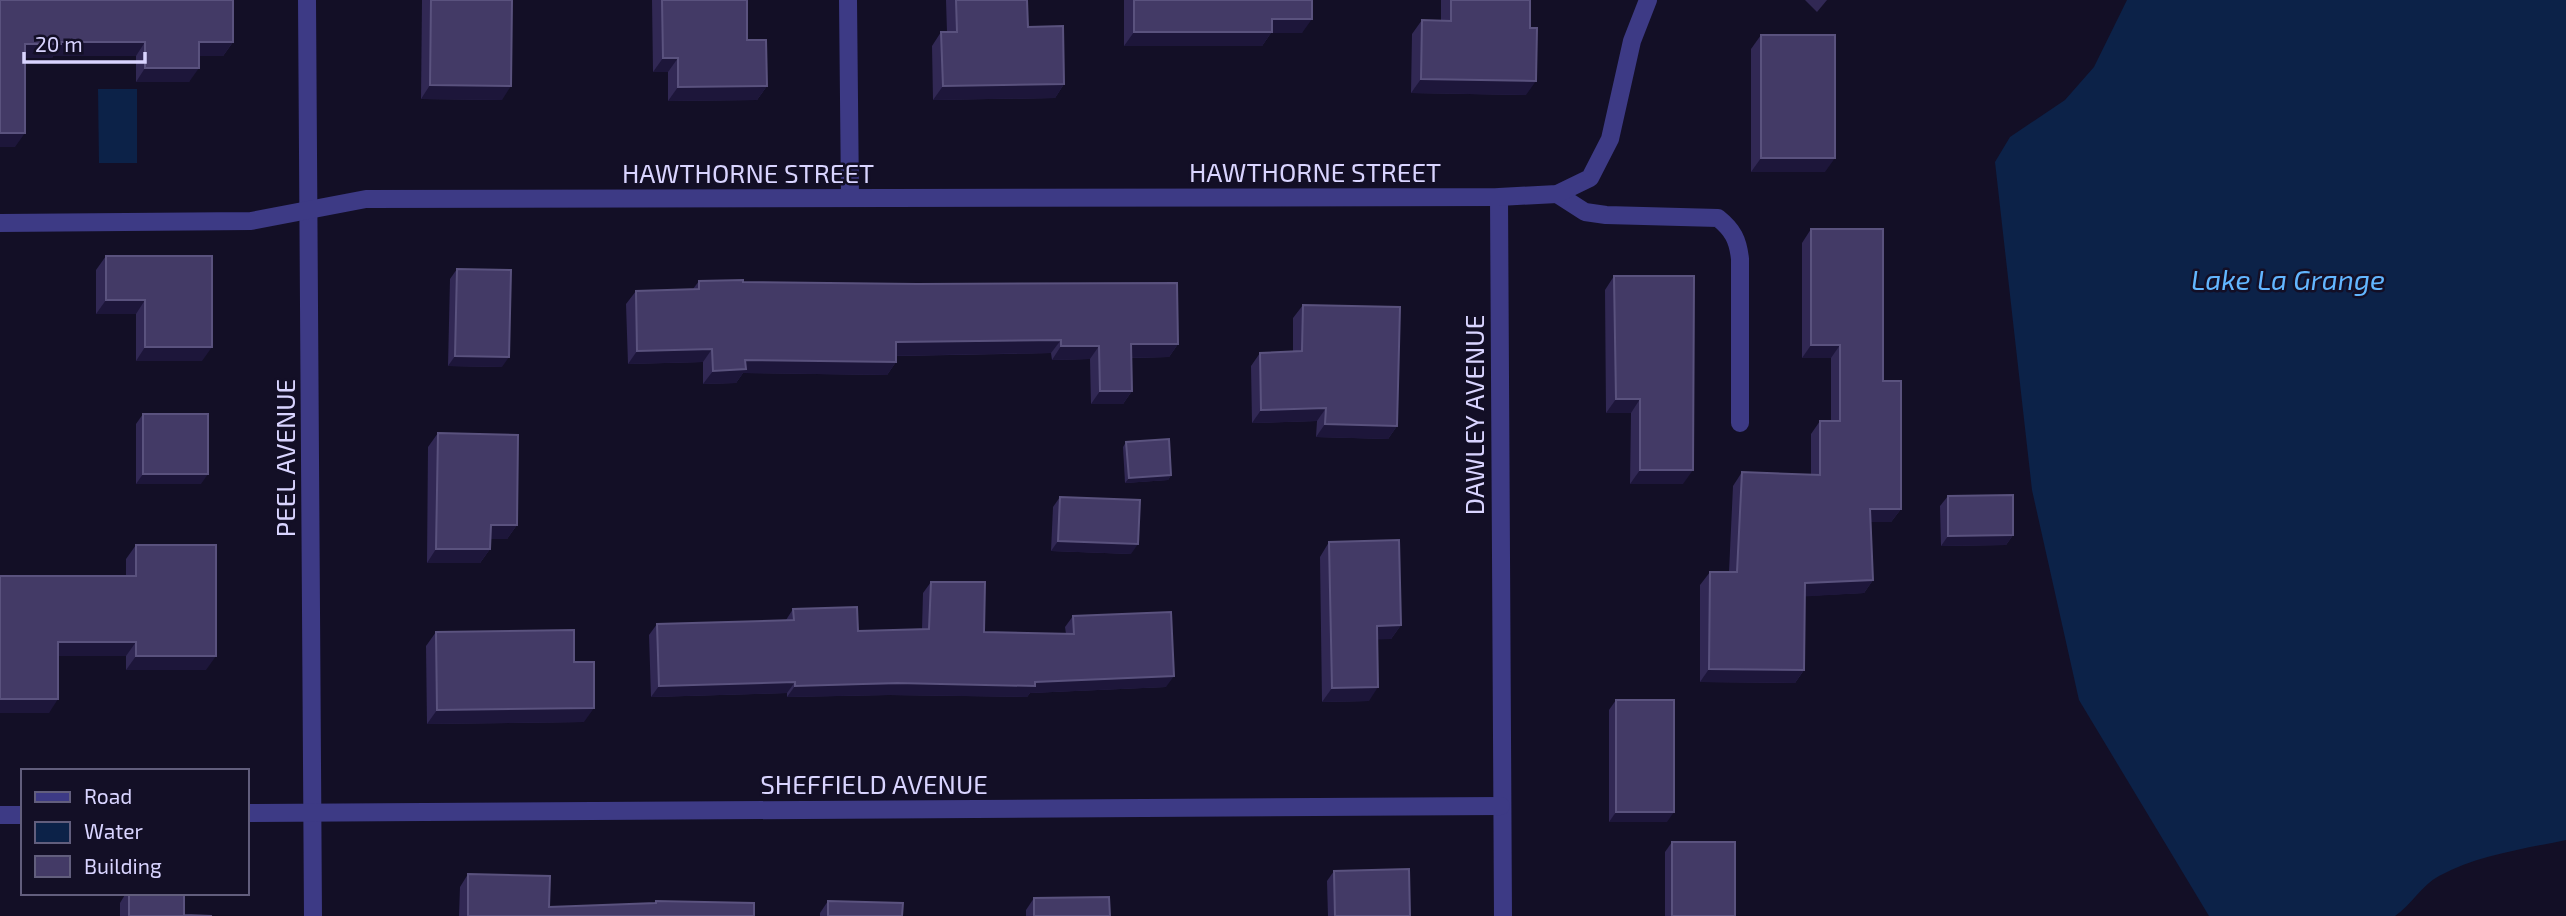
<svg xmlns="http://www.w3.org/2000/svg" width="2566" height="916" viewBox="0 0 2566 916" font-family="'Exo 2',sans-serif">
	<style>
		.water { fill: #0c2248 }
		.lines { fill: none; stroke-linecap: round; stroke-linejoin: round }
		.minor { stroke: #3d3a85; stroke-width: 18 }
		.wall { fill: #312854 }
		.shaded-wall { fill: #1d163a }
		.building { fill: #433a66; stroke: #5a527e; stroke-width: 2 }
		.labels { text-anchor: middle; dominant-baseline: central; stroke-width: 5; stroke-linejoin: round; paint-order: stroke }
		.street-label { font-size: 26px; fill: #d9d4ff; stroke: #130f26 }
		.water-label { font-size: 28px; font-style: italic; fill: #62b6ff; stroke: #130f26 }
	</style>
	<rect width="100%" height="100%" fill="#130f26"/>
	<g class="water">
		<path d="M2127,0H2566V840C2524,849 2478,855 2439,876C2422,885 2411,905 2395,916H2209L2079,700L2032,490L1995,162L2010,137L2065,100L2094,67Z"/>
		<path d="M98,89H137V163H99Z"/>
	</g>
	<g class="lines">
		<g class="minor">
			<path d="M307,0L313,916"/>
			<path d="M848,0L850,198"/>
			<path d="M1557,194L1585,212L1606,215L1718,218C1733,230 1738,240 1740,259V423"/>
			<path d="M1499,197L1503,916"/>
			<path d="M0,223L251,221L366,199L1499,197L1557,194L1590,178L1610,139L1632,41L1648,0"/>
			<path d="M247,813L1501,806"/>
			<path d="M0,815H23"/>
		</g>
	</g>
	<g class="wall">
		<path d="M0,0L233,42L223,56H199L189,82H136V56H53L52,58H25L15,147H0Z"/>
		<path d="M422,0H512L502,100L421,99Z"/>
		<path d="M652,0H747V40L767,86L757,100L668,101V72H653Z"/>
		<path d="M946,0H1027L1028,27L1064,84L1055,98L933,100L932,46L941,32H947Z"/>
		<path d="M1124,0H1312L1302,33H1271L1262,46H1124Z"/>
		<path d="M1441,0H1530L1526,95L1411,93L1412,34L1422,20L1441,21Z"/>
		<path d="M1805,0H1827L1817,12Z"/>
		<path d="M1761,35L1825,172H1751V49Z"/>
		<path d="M1811,229L1883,381L1901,509L1891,522H1871L1873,580L1864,593L1805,596L1804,670L1795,683L1700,682V585L1710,572H1729L1733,486L1742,472L1811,475V434L1820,421H1831V358H1802V243Z"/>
		<path d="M106,256L202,361H136V314H96V270Z"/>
		<path d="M457,269L502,367L448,366L450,279Z"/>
		<path d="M1614,276L1683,484H1630L1631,413H1606L1605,290Z"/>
		<path d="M699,281L743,282L1178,344L1169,357L1131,358L1132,391L1123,404H1091L1090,359L1052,360L1051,353L896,356V362L887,375L743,373L736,383L703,384V362L628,364L626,304L636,291L693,289Z"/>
		<path d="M1303,305L1397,426L1388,439L1316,437L1317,421L1252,423L1251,366L1260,353L1293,352V318Z"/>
		<path d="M143,414L201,484H136V424Z"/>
		<path d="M438,433L517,525L507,539H490V549L480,563H427L428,447Z"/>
		<path d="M1126,442L1171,475L1168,480L1125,483L1123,447Z"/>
		<path d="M1948,496L2013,535L2006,545L1941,546L1940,506Z"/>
		<path d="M1060,497L1131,554L1051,551L1053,507Z"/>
		<path d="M1329,542L1401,625L1391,639H1377L1369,701L1322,702L1320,557Z"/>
		<path d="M136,545L206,670H126V656H58L49,713H0L126,576V559Z"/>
		<path d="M931,582L984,632L1066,634L1065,627L1073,616L1166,687L1030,693L1027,697L889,695L787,697V693L651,697L649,635L657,624L786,620L793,609L858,631L922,629L923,593Z"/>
		<path d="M436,632L574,662L584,722L427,724L426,646Z"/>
		<path d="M1616,700L1667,822H1609V710Z"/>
		<path d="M1672,842L1735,916H1665V852Z"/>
		<path d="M1334,871L1410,916H1328L1327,881Z"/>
		<path d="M468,874L549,907L654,903L656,901L754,916H459L460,887Z"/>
		<path d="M126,893H184V915L212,916H120V903Z"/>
		<path d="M1034,898L1110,916H1026V910Z"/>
		<path d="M828,901L902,916H820V913Z"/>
	</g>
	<g class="shaded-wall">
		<path d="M1272,19H1312L1302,33H1271L1262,46H1124L1134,32Z"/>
		<path d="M61,42H145L136,56H53L52,58H15L25,44Z"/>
		<path d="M199,42H233L223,56H189Z"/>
		<path d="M663,58H678L668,72H653Z"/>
		<path d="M145,68H199L189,82H136Z"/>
		<path d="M1421,79L1536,81L1526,95L1411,93Z"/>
		<path d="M1064,84L1055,98L933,100L943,86Z"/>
		<path d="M430,85L511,86L502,100L421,99Z"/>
		<path d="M767,86L757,100L668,101L678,87Z"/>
		<path d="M0,133H25L15,147H0Z"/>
		<path d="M1761,158H1835L1825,172H1751Z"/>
		<path d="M106,300H145L136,314H96Z"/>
		<path d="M1061,340L1051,353L887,356L896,342Z"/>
		<path d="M1131,344H1178L1169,357L1122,358Z"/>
		<path d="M1811,345H1840L1831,358H1802Z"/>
		<path d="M1061,346H1099L1090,359L1052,360Z"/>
		<path d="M145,347H212L202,361H136Z"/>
		<path d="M712,349L703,362L628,364L637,351Z"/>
		<path d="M455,356L509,357L502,367L448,366Z"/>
		<path d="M745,360L896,362L887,375L743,373L736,383L703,384L713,371Z"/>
		<path d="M1100,391H1132L1123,404H1091Z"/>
		<path d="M1616,399H1640L1631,413H1606Z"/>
		<path d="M1326,408L1317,421L1252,423L1261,410Z"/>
		<path d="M1325,424L1397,426L1388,439L1316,437Z"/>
		<path d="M1640,470H1693L1683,484H1630Z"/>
		<path d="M143,474H208L201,484H136Z"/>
		<path d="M1171,475L1168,480L1125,483L1129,478Z"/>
		<path d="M1870,509H1901L1891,522H1861Z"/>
		<path d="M491,525H517L507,539H481Z"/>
		<path d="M2013,535L2006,545L1941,546L1948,536Z"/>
		<path d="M1058,541L1138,544L1131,554L1051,551Z"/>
		<path d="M436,549H490L480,563H427Z"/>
		<path d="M1873,580L1864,593L1796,597L1805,583Z"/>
		<path d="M1401,625L1391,639L1367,640L1377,626Z"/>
		<path d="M58,642H136L126,656H49Z"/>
		<path d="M136,656H216L206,670H126Z"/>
		<path d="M1709,669L1804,670L1795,683L1700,682Z"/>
		<path d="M1174,676L1166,687L1030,693L1027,697L889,695L787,697L795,686L1035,682Z"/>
		<path d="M795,682L787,693L651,697L659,686Z"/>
		<path d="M1378,687L1369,701L1322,702L1332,688Z"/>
		<path d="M0,699H58L49,713H0Z"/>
		<path d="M594,708L584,722L427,724L437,710Z"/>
		<path d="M1616,812H1674L1667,822H1609Z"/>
	</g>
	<g class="building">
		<path d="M0,0H233V42H199V68H145V42H61V44H25V133H0Z"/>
		<path d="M431,0H512L511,86L430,85Z"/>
		<path d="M662,0H747V40H766L767,86L678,87V58H663Z"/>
		<path d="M956,0H1027L1028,27L1063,26L1064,84L943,86L941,32H957Z"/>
		<path d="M1134,0H1312V19H1272V32H1134Z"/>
		<path d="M1451,0H1530V28H1537L1536,81L1421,79L1422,20L1451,21Z"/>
		<rect x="1761" y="35" width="74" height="123"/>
		<path d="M1811,229H1883V381H1901V509H1870L1873,580L1805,583L1804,670L1709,669L1710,572H1737L1742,472L1820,475V421H1840V345H1811Z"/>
		<path d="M106,256H212V347H145V300H106Z"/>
		<path d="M457,269L511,270L509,357L455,356Z"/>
		<path d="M1614,276H1694L1693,470H1640V399H1616Z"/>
		<path d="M743,280V282L917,284L1177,283L1178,344H1131L1132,391H1100L1099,346H1061V340L896,342V362L745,360L746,369L713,371L712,349L637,351L636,291L699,289V281Z"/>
		<path d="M1303,305L1400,307L1397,426L1325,424L1326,408L1261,410L1260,353L1302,351Z"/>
		<rect x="143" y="414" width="65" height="60"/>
		<path d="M438,433L518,435L517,525H491L490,549H436Z"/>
		<path d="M1169,439L1171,475L1129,478L1126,442Z"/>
		<path d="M2013,495V535L1948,536V496Z"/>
		<path d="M1060,497L1140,500L1138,544L1058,541Z"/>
		<path d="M1399,540L1401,625L1377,626L1378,687L1332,688L1329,542Z"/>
		<path d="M136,545H216V656H136V642H58V699H0V576H136Z"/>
		<path d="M931,582H985L984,632L1074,634L1073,616L1171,612L1174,676L1035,682V686L897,683L795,686V682L659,686L657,624L794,620L793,609L857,607L858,631L929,629Z"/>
		<path d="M574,630V662H594V708L437,710L436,632Z"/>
		<rect x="1616" y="700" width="58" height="112"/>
		<rect x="1672" y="842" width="63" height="74"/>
		<path d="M1409,869L1410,916H1335L1334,871Z"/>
		<path d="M468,874L550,876L549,907L656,903V901L754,903V916H468Z"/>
		<path d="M129,893H184V915L212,916H129Z"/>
		<path d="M1109,897L1110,916H1034V898Z"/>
		<path d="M828,901L903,903L902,916H828Z"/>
	</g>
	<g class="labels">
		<g class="street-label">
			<text x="1315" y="171">HAWTHORNE STREET</text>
			<text x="748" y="172">HAWTHORNE STREET</text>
			<text transform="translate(1473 415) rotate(-90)">DAWLEY AVENUE</text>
			<text transform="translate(284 458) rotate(-90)">PEEL AVENUE</text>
			<text x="874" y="783">SHEFFIELD AVENUE</text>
		</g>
		<g class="water-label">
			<text x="2288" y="279">Lake La Grange</text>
		</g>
	</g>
	<rect x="21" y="769" width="228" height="126" fill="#130f26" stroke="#625e7d" stroke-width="2"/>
	<rect x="35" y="792" width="35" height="10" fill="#3d3a85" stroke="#625e7d" stroke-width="2"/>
	<text x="84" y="804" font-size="21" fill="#d9d4ff">Road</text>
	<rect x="35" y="822" width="35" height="21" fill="#0c2248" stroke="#625e7d" stroke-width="2"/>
	<text x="84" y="839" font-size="21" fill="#d9d4ff">Water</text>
	<rect x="35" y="856" width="35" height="21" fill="#433a66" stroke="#625e7d" stroke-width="2"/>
	<text x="84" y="874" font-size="21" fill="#d9d4ff">Building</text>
	<path d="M24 52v10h121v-10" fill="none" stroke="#d9d4ff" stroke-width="3.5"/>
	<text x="35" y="52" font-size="21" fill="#d9d4ff" stroke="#130f26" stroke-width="5" paint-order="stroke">20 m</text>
</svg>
